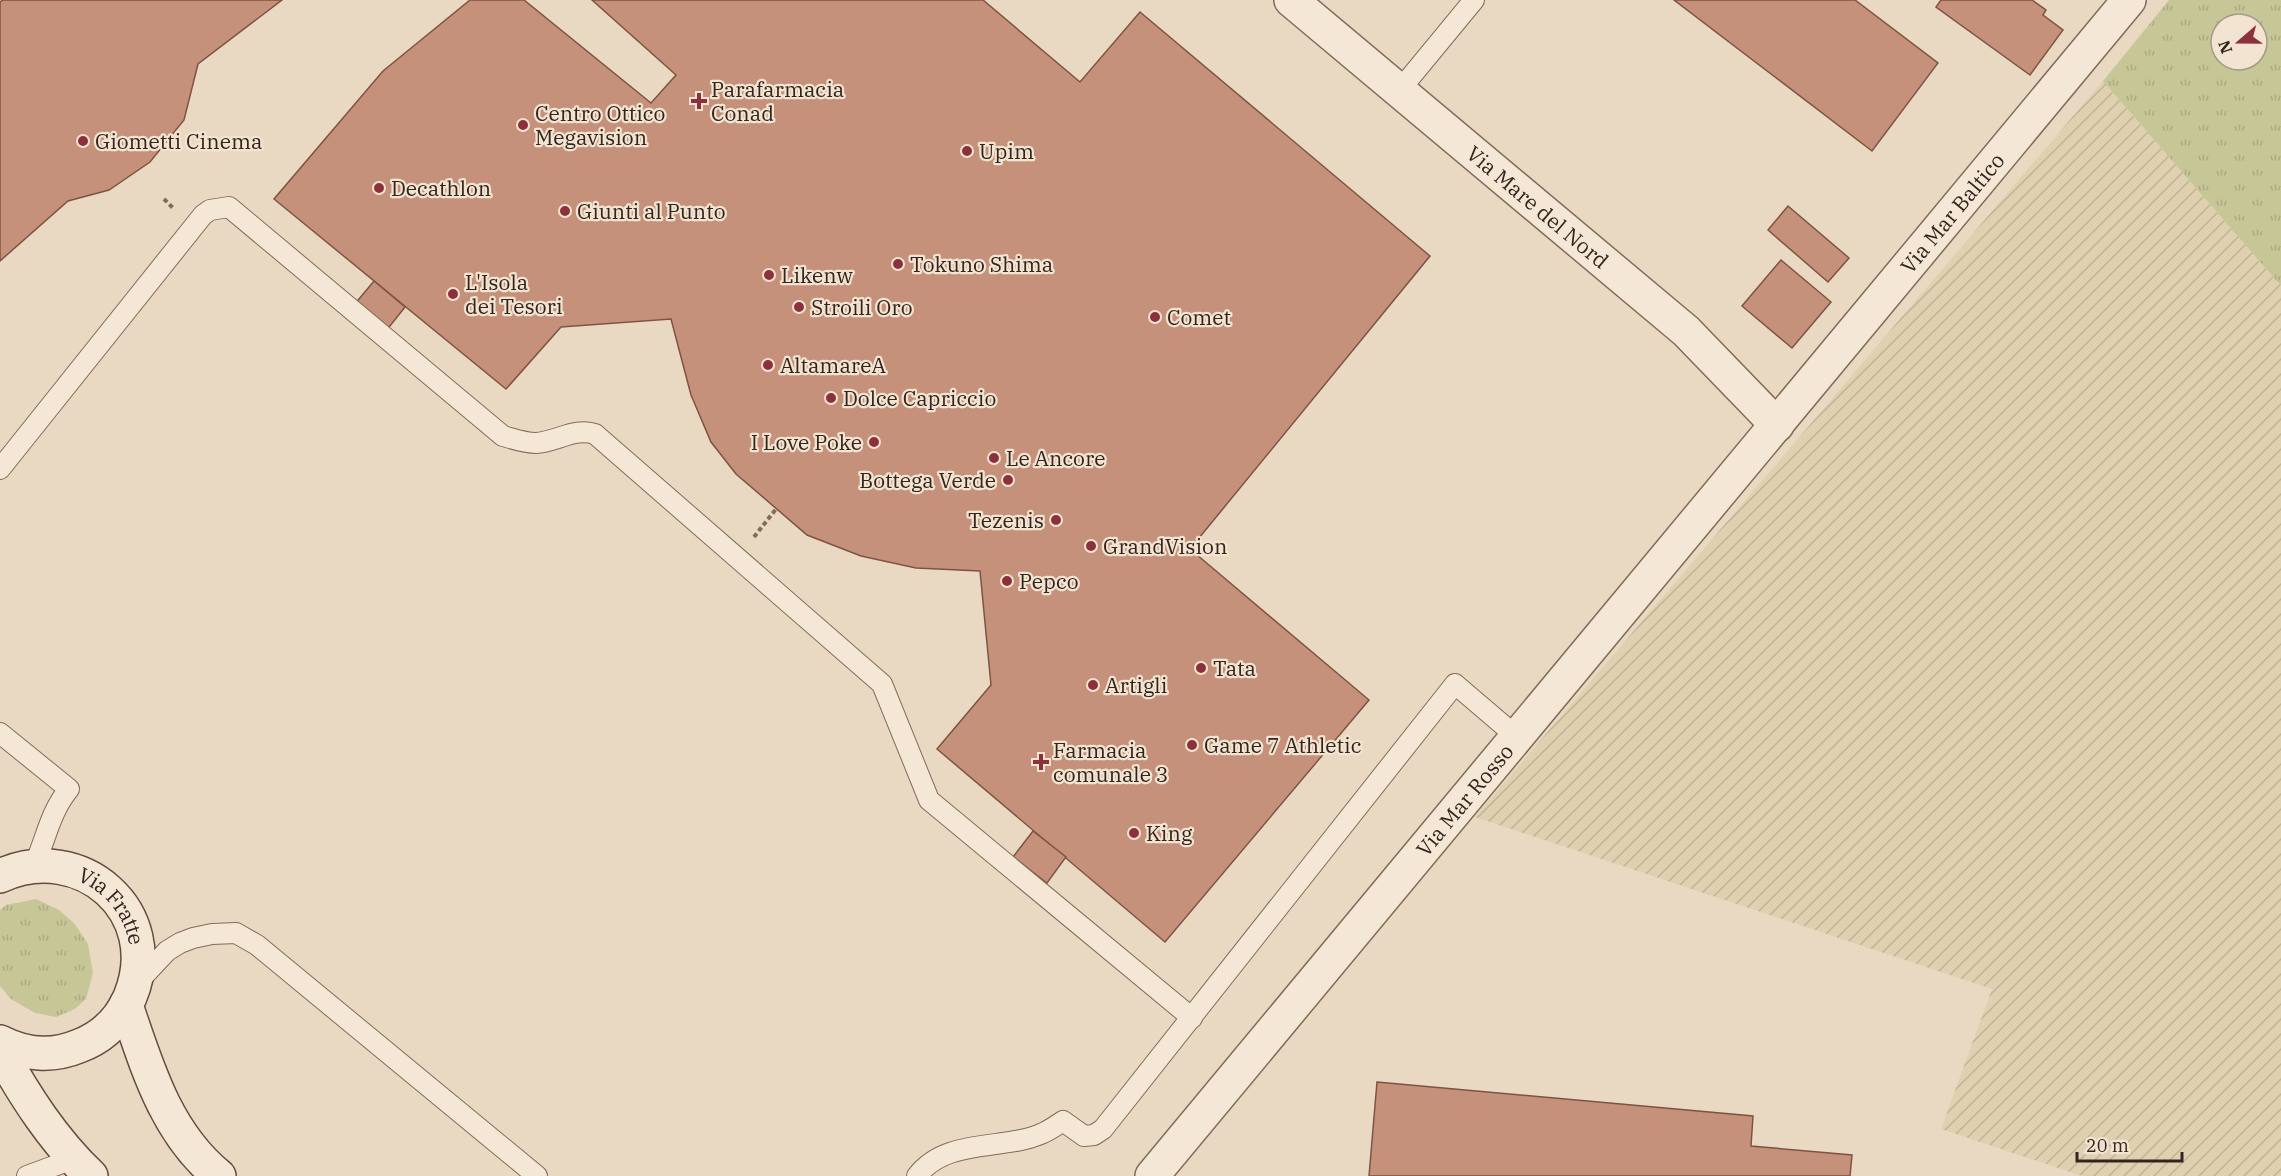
<svg xmlns="http://www.w3.org/2000/svg" width="2281" height="1176" viewBox="0 0 2281 1176" font-family="'IBM Plex Serif',serif">
	<style>
		.farmland { fill: url(#farmland-furrows) }
		.grass { fill: url(#grass-tufts); fill-rule: evenodd }
		.building { fill: #c5917b; stroke: #7f5343; stroke-width: 1.5 }
		.lines { fill: none; stroke-linecap: round; stroke-linejoin: round }
		.service-casing { stroke: #826b5b; stroke-width: 22 }
		.minor-casing { stroke: #826b5b; stroke-width: 36 }
		.secondary-casing { stroke: #644c3e; stroke-width: 36 }
		.path { stroke: #826b5b; stroke-width: 4; stroke-dasharray: 4.5 3; stroke-linecap: butt }
		.service { stroke: #f5e7d5; stroke-width: 20 }
		.minor { stroke: #f5e7d5; stroke-width: 33 }
		.secondary { stroke: #f5e7d5; stroke-width: 33 }
		.poi-dot { fill: #8c303c; stroke: #f2e4d1; stroke-width: 2 }
		.labels { text-anchor: middle; dominant-baseline: central; stroke-width: 4.5; stroke-linejoin: round; paint-order: stroke }
		.poi-label { font-size: 21px; fill: #33251e; stroke: #f2e4d1; text-anchor: start }
		.street-label { font-size: 21px; fill: #33251e; stroke: #f2e4d1 }
	</style>
	<defs>
		<pattern id="farmland-furrows" width="10" height="10" patternUnits="userSpaceOnUse" patternTransform="scale(1.5)"><rect width="10" height="10" fill="#dfd1b0"/><path d="M-1 1l2-2M0 10L10 0M9 11l2-2" fill="none" stroke="#c0b397"/></pattern>
		<pattern id="grass-tufts" width="24" height="20" patternUnits="userSpaceOnUse" patternTransform="scale(1.5)"><rect width="24" height="20" fill="#c7c697"/><path d="M3 7l-1-3M5 7V3M7 7l1-3M15 17l-1-3M17 17v-4M19 17l1-3" fill="none" stroke="#abaa82"/></pattern>
	</defs>
	<rect width="100%" height="100%" fill="#ead9c2"/>
	<path class="farmland" d="M2103,81L2281,286V1176H2082L1941,1129L1992,989L1475,817Z"/>
	<g class="grass">
		<path d="M2169,0H2281V286L2103,81ZM2221,24H2257V60H2221Z"/>
		<path d="M36,899L59,910L74,923L88,944L93,973L86,999L75,1009L56,1017L35,1013L11,999L0,986V910L6,905Z"/>
	</g>
	<g class="building">
		<path d="M3,0H282L198,64L184,120L150,162L109,190L68,201L0,261V2Z"/>
		<path d="M470,0H524L651,103L676,75L592,0H983L1080,82L1140,12L1430,256L1190,549L1369,700L1165,942L937,749L991,685L980,571L916,568L861,556L807,535L736,474L711,442L691,395L671,319L561,327L506,389L274,199L383,71Z"/>
		<path d="M1674,0H1855L1938,63L1872,151Z"/>
		<path d="M1941,0H2032L2046,10L2043,15L2063,30L2030,75L1936,7Z"/>
		<path d="M1788,206L1849,258L1828,282L1768,230Z"/>
		<path d="M1781,260L1831,302L1792,348L1742,306Z"/>
		<path d="M374,281L405,307L386,331L354,305Z"/>
		<path d="M1033,831L1066,857L1047,883L1013,857Z"/>
		<path d="M1377,1082L1753,1116L1751,1146L1852,1155L1850,1176H1369Z"/>
	</g>
	<g class="lines">
		<g class="service-casing">
			<g id="service">
				<path d="M1399,91L1474,0"/>
				<path d="M0,469L203,215L210,210L229,207L503,436C514,439 524,443 536,443C555,442 577,427 595,434L882,684L929,800L1192,1018"/>
				<path d="M0,733L69,789C50,812 46,839 34,866"/>
				<path d="M137,983L167,951L180,943L193,938L212,934L236,933L257,945L537,1176"/>
				<path d="M27,1176L73,1159"/>
				<path d="M917,1176C947,1137 1004,1151 1043,1133C1050,1130 1057,1125 1063,1121L1084,1136L1094,1135L1103,1129L1455,684L1517,737"/>
			</g>
		</g>
		<g class="minor-casing">
			<g id="minor">
				<path id="s1" d="M1291,0L1686,331L1777,425"/>
				<path id="s2" d="M1152,1176L2129,0"/>
			</g>
		</g>
		<g class="secondary-casing">
			<g id="secondary">
				<path id="s3" d="M0,876C81,839 165,912 130,997C120,1020 103,1037 79,1046C53,1057 25,1055 0,1042"/>
				<path d="M126,1005C147,1067 166,1133 219,1176"/>
				<path d="M0,1051C25,1096 53,1140 91,1176"/>
			</g>
		</g>
		<g class="path">
			<path d="M164,199L173,208"/>
			<path d="M754,537L776,509"/>
		</g>
		<use href="#service" class="service"/>
		<use href="#minor" class="minor"/>
		<use href="#secondary" class="secondary"/>
	</g>
	<g class="poi-dot">
		<path d="M696 92h6v6h6v6h-6v6h-6v-6h-6v-6h6z"/>
		<circle cx="523" cy="125" r="6"/>
		<circle cx="83" cy="141" r="6"/>
		<circle cx="967" cy="151" r="6"/>
		<circle cx="379" cy="188" r="6"/>
		<circle cx="565" cy="211" r="6"/>
		<circle cx="898" cy="264" r="6"/>
		<circle cx="769" cy="275" r="6"/>
		<circle cx="453" cy="294" r="6"/>
		<circle cx="799" cy="307" r="6"/>
		<circle cx="1155" cy="317" r="6"/>
		<circle cx="768" cy="365" r="6"/>
		<circle cx="831" cy="398" r="6"/>
		<circle cx="874" cy="442" r="6"/>
		<circle cx="994" cy="458" r="6"/>
		<circle cx="1008" cy="480" r="6"/>
		<circle cx="1056" cy="520" r="6"/>
		<circle cx="1091" cy="546" r="6"/>
		<circle cx="1007" cy="581" r="6"/>
		<circle cx="1201" cy="668" r="6"/>
		<circle cx="1093" cy="685" r="6"/>
		<circle cx="1192" cy="745" r="6"/>
		<path d="M1038 753h6v6h6v6h-6v6h-6v-6h-6v-6h6z"/>
		<circle cx="1134" cy="833" r="6"/>
	</g>
	<g class="labels">
		<g class="poi-label">
			<text x="711" y="89">Parafarmacia<tspan x="711" dy="24">Conad</tspan></text>
			<text x="535" y="113">Centro Ottico<tspan x="535" dy="24">Megavision</tspan></text>
			<text x="95" y="141">Giometti Cinema</text>
			<text x="979" y="151">Upim</text>
			<text x="391" y="188">Decathlon</text>
			<text x="577" y="211">Giunti al Punto</text>
			<text x="910" y="264">Tokuno Shima</text>
			<text x="781" y="275">Likenw</text>
			<text x="465" y="282">L'Isola<tspan x="465" dy="24">dei Tesori</tspan></text>
			<text x="811" y="307">Stroili Oro</text>
			<text x="1167" y="317">Comet</text>
			<text x="780" y="365">AltamareA</text>
			<text x="843" y="398">Dolce Capriccio</text>
			<text x="862" y="442" text-anchor="end">I Love Poke</text>
			<text x="1006" y="458">Le Ancore</text>
			<text x="996" y="480" text-anchor="end">Bottega Verde</text>
			<text x="1044" y="520" text-anchor="end">Tezenis</text>
			<text x="1103" y="546">GrandVision</text>
			<text x="1019" y="581">Pepco</text>
			<text x="1213" y="668">Tata</text>
			<text x="1105" y="685">Artigli</text>
			<text x="1204" y="745">Game 7 Athletic</text>
			<text x="1053" y="750">Farmacia<tspan x="1053" dy="24">comunale 3</tspan></text>
			<text x="1146" y="833">King</text>
		</g>
		<g class="street-label">
			<text stroke="none"><textPath href="#s1" startOffset="322">Via Mare del Nord</textPath></text>
			<text stroke="none"><textPath href="#s2" startOffset="1252">Via Mar Baltico</textPath></text>
			<text stroke="none"><textPath href="#s2" startOffset="489">Via Mar Rosso</textPath></text>
			<text stroke="none"><textPath href="#s3" startOffset="130">Via Fratte</textPath></text>
		</g>
	</g>
	<g transform="translate(2239 42) rotate(250)"><circle r="28" fill="#f2e4d1" stroke="#a69889" stroke-width="1.5"/>
	<path d="M0-4.5L10 22L0 15L-10 22Z" fill="#8c303c"/>
	<text y="-9" font-size="16" font-weight="bold" text-anchor="middle" fill="#33251e">N</text>
	</g>
	<path d="M2077 1152v9h105v-9" fill="none" stroke="#33251e" stroke-width="3"/>
	<text x="2086" y="1152" font-size="18" fill="#33251e" stroke="#f2e4d1" stroke-width="4.5" paint-order="stroke">20 m</text>
</svg>
